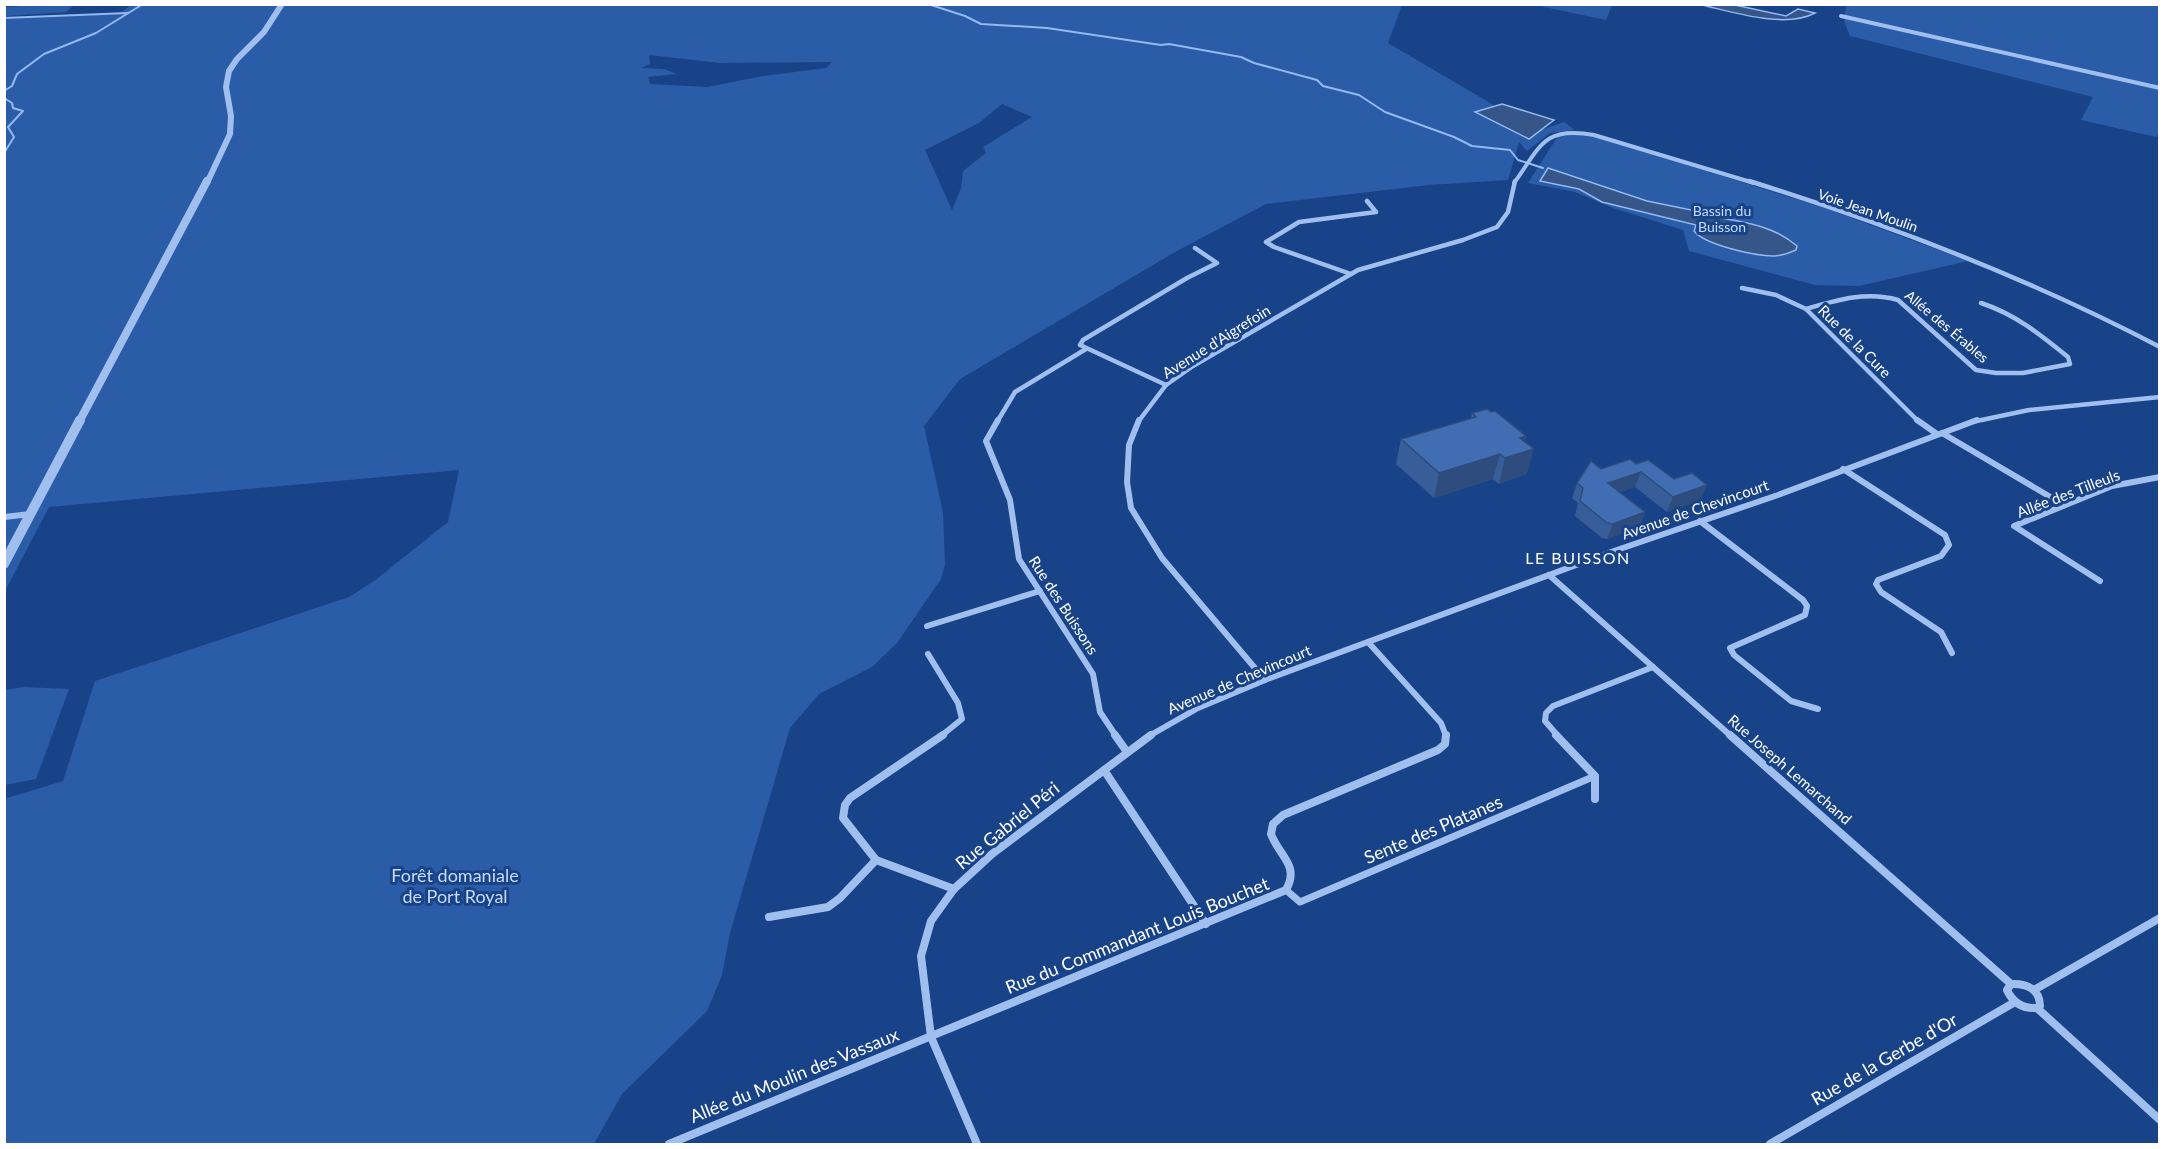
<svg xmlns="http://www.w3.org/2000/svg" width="2164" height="1149" viewBox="0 0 2164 1149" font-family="Lato,sans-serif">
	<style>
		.green { fill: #2b5ca8; fill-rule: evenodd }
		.water { fill: #365589; stroke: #93b9f0; stroke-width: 1.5 }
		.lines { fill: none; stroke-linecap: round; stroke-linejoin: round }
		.stream { stroke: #93b9f0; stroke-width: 2 }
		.pedestrian { stroke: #a1bfee; stroke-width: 7 }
		.minor-far3 { stroke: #a1bfee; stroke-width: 4 }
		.minor-far2 { stroke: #a1bfee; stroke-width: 4.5 }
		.minor-far1 { stroke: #a1bfee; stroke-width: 6 }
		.minor { stroke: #a1bfee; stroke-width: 8 }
		.tertiary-far2 { stroke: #a1bfee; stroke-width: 6 }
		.tertiary-far1 { stroke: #a1bfee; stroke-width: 8 }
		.tertiary { stroke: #a1bfee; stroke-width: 10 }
		.wall { fill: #385e99 }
		.shaded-wall { fill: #2e4c7d }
		.building { fill: #416db2; stroke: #2e4c7d; stroke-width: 1.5 }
		.labels { text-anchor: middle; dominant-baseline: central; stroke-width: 6; stroke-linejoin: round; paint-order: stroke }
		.far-park-label { font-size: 14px; fill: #c7dbfa; stroke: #184389 }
		.far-street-label { font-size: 14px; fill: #fff; stroke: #184389 }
		.street-label { font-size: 15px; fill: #fff; stroke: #184389 }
		.neighbourhood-label { font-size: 16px; letter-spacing: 1.5px; fill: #fff; stroke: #184389 }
		.near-street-label { font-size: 18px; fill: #fff; stroke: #184389 }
		.near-park-label { font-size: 18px; fill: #c7dbfa; stroke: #184389 }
	</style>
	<rect width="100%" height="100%" fill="#184389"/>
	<g class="green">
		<path d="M133,4L1402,5L1388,43L1538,131L1564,122L1575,130L1550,133L1527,151L1519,142L1508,180L1429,185L1266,204L1175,252L960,379L924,426L943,512L945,565L941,579L897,643L872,667L819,694L790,728L730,933L722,975L707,1011L622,1094L594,1144H5L4,803L7,798L63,781L95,681L349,597L374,581L448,522L459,470L49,507L5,591V19L118,14ZM649,55L720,63L832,62L826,68L763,76L707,87L650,84L648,77L677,74L664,69L641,68L650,64ZM1002,104L1032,117L983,147L986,153L963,171L961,188L952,210L925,150L979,123Z"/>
		<path d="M38,5H74L66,12L5,16V7Z"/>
		<path d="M1535,5H1612L1606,20Z"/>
		<path d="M1846,5H2159V133L2156,137L2081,120L2093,97L1850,36L1844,21Z"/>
		<path d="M1575,134L1600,138L1825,208L1968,261L1859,286L1815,285L1689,251L1683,230L1613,208L1575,192L1528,183L1558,136Z"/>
		<path d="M23,687L69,689L36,779L5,785V690Z"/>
	</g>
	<g class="water">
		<path d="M1702,5H1735L1786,16L1798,9L1815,13C1785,29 1733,12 1702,5Z"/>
		<path d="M1502,104L1554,120L1529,139L1475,112Z"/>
		<path d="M1548,168L1647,201L1721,216V218C1749,223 1775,227 1797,246L1796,250C1789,253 1782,256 1774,256C1755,256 1705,245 1694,231L1696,225L1602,202L1579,189L1540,181Z"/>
	</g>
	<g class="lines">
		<g class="stream">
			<path d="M928,4L965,16L981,24L1047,28L1161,45L1169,44L1241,57L1254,63L1317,80L1323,86L1359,95L1385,112L1454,137L1472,146L1510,150L1518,160L1543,168"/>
			<path d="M4,18L128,13"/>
			<path d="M4,91L12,86L17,74L44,54L96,33L143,4"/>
			<path d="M4,98L12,103L13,108L23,111L8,127L14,137L4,153"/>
		</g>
		<path class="pedestrian" d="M1286,890L1300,902L1595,776"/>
		<g class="minor-far3">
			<path d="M1841,16L2160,88"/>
			<path d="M1514,183C1541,146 1543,126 1594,135L1754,183"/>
		</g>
		<g class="minor-far2">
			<path d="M1749,181C1891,225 2028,278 2160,347"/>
			<path d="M1351,274L1274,247L1266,242L1299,222L1376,212L1367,201"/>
			<path d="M1742,288L1776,295L1806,309L1919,422"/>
			<path d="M1806,309C1837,300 1866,291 1898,300L1976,370L1996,373H2023L2070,364L2068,357C2041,335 2015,314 1981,303"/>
			<path d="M1166,385L1080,345L1083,340L1187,278L1217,263L1195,248"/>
			<path d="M997,422L1015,392L1086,349"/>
			<path d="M1138,422L1166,385L1193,366L1358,270L1463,240L1497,227L1508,212L1515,181"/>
			<path d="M1972,422L2029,410L2160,397"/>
		</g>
		<g class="minor-far1">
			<path d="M998,420L986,441L1010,500L1019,559L1093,674L1100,712L1116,736"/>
			<path d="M1139,420L1129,445L1127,482L1131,508L1162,558L1265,680"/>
			<path d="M1917,420L1937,434"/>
			<path d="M1942,433L2064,505"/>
			<path d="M1843,469L1945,535L1949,545L1941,556L1878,580L1876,584L1881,592L1941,632L1952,653"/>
			<path d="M4,517L31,514"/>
			<path d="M1700,521L1803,600L1807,606L1805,615L1730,648L1734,655L1791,701L1818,709"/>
			<path d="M1549,575L1731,736"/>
			<path d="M2100,581L2014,526L2112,486L2160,477"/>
			<path d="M927,626L1040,591"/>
			<path d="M1368,642L1441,723L1446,736"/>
			<path d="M928,654L958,703L962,719L941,736"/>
			<path d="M1149,736L1198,708L1265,680L1614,551L1778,495L1977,420"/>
			<path d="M1558,736L1545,721L1546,713L1553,706L1653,667"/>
		</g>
		<g class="minor">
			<path d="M943,735L850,798L845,805L843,818L876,860L954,889"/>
			<path d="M1115,735L1127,752"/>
			<path d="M1556,735L1595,776V799"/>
			<path d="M1730,735L2011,984"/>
			<path d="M1104,770L1206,924"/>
			<path d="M769,917L828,907L840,898L876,860"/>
			<path d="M2011,984L2007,990C2013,1003 2023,1009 2037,1008"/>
			<path d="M2011,984C2026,983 2040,989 2040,1006L2037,1008"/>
			<path d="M2034,990L2160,918"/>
			<path d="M2037,1008L2160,1120"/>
			<path d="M669,1144L1286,890C1300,865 1279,856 1271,834L1273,824L1283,815L1438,750L1445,744L1446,735"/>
			<path d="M977,1144L931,1037L921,956L931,921L954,889L992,854L1151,735"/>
			<path d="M1770,1144L2015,1002"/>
		</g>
		<path class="tertiary-far2" d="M207,183L230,134L231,116L226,87L229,71L237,59L264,32L282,4"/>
		<path class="tertiary-far1" d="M79,422L207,181"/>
		<path class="tertiary" d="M4,564L80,420"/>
	</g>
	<g class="wall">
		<path d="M1491,412L1526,436L1525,441L1527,474L1499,484L1493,479L1434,498L1396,464L1401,439L1471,418L1472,413Z"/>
		<path d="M1636,464L1701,500L1667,512L1635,487L1620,492L1640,527L1607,539L1602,538L1575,516L1578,503L1572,498L1577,483L1601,469Z"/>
	</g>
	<g class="shaded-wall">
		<path d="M1526,436L1522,453L1534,449L1527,474L1499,484L1505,458L1520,438Z"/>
		<path d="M1500,454L1493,479L1434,498L1439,473Z"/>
		<path d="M1641,472L1635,487L1603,498L1608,483Z"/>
		<path d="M1707,485L1701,500L1667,512L1673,497Z"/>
		<path d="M1645,512L1640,527L1607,539L1613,524Z"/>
	</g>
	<g class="building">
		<path d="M1487,409L1491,412L1495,411L1526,436L1520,438L1534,449L1505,458L1500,454L1439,473L1401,439L1476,417L1472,413Z"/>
		<path d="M1630,459L1636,464L1648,460L1674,479L1692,473L1707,485L1673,497L1641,472L1608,483L1645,512L1613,524L1607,523L1580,501L1583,488L1577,483L1591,461L1601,469Z"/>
	</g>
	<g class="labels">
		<g class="far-park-label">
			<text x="1722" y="210">Bassin du<tspan x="1722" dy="16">Buisson</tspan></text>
		</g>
		<g class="far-street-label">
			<text transform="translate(1868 210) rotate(19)">Voie Jean Moulin</text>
			<text transform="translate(1947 326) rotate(40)">Allée des Érables</text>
		</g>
		<g class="street-label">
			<text transform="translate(1216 341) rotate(-32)">Avenue d'Aigrefoin</text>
			<text transform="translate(1855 341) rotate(45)">Rue de la Cure</text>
			<text transform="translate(2068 493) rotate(-21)">Allée des Tilleuls</text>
			<text transform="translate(1695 509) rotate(-19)">Avenue de Chevincourt</text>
			<text transform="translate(1064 605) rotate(57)">Rue des Buissons</text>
			<text transform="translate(1239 679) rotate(-23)">Avenue de Chevincourt</text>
			<text transform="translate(1790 769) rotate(41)">Rue Joseph Lemarchand</text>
		</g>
		<g class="neighbourhood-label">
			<text x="1578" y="557">LE BUISSON</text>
		</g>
		<g class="near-street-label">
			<text transform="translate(1007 825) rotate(-39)">Rue Gabriel Péri</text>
			<text transform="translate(1433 829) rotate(-23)">Sente des Platanes</text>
			<text transform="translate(1137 935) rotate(-22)">Rue du Commandant Louis Bouchet</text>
			<text transform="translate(1884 1059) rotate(-30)">Rue de la Gerbe d'Or</text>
			<text transform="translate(794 1075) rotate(-22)">Allée du Moulin des Vassaux</text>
		</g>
		<g class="near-park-label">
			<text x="455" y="875">Forêt domaniale<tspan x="455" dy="21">de Port Royal</tspan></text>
		</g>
	</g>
	<rect width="2164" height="1149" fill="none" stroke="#ffffff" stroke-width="12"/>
</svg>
